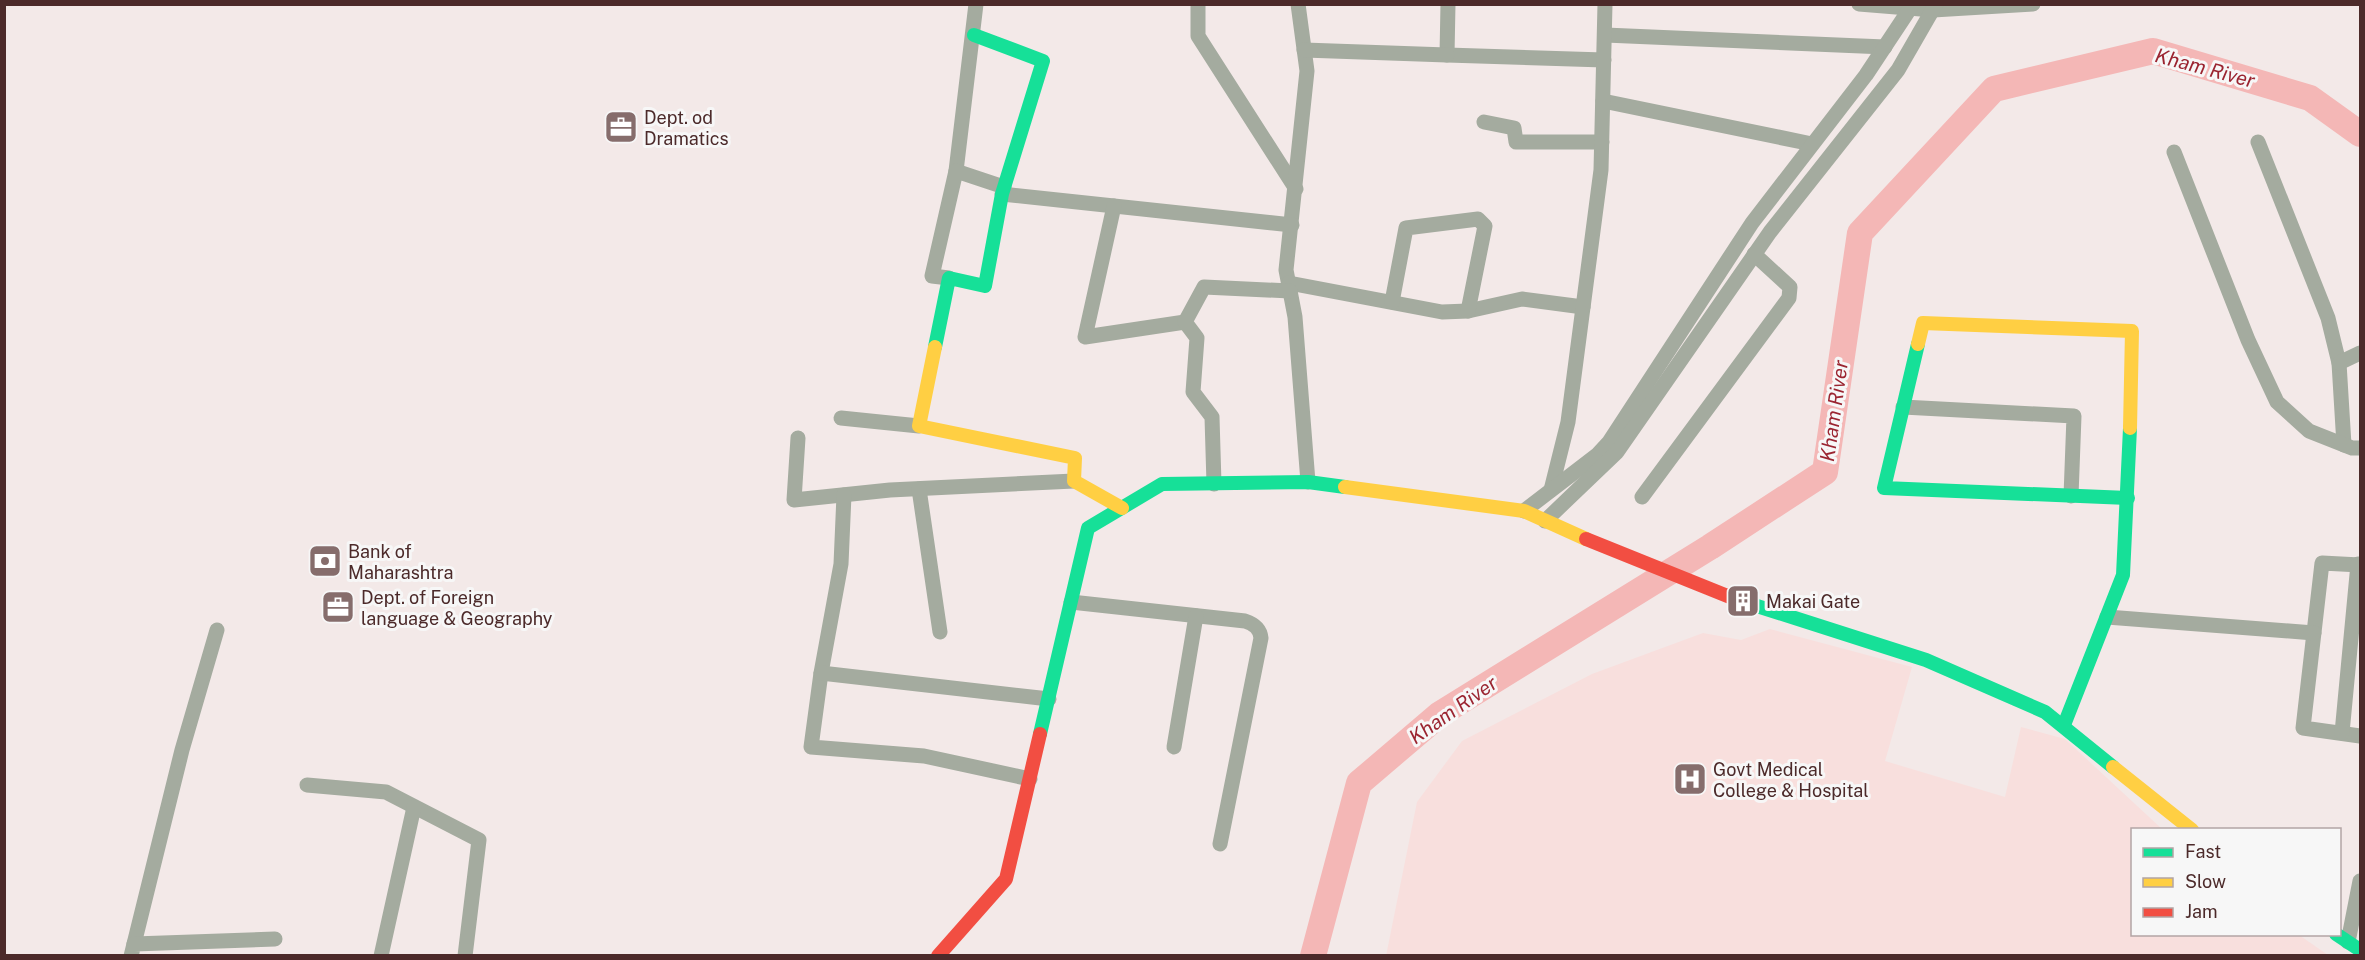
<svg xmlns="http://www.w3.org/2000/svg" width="2365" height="960" viewBox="0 0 2365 960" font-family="'Public Sans',sans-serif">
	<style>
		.built { fill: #f8dfdd }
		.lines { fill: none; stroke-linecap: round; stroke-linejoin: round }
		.river { stroke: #f4b7b6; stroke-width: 26 }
		.street { stroke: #a4ab9f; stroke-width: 15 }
		.fast { stroke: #16e098; stroke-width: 14 }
		.slow { stroke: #ffcf43; stroke-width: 14 }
		.jam { stroke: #f24e42; stroke-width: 14 }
		.labels { text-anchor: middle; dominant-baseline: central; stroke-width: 6; stroke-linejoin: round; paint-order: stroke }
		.poi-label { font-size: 18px; fill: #4c2a2a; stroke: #f7f7f7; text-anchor: start }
		.water-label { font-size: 20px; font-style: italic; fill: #9b2531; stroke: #f7f7f7 }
	</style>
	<rect width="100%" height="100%" fill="#f3e9e8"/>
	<path class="built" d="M1770,629L1912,667L1885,761L2005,797L2021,727L2065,739L2162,829L2132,830V934L2299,935L2328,955L1386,956L1417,802L1462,741L1592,674L1703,633L1741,640Z"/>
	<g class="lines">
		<path class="river" d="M1313,956L1359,783L1440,714L1710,547L1825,472L1860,233L1994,89L2153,51L2310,98L2360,134"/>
		<g class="street">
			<path d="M1198,4V36L1296,189"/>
			<path d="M1298,4L1307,71L1286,270L1295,317L1308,482"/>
			<path d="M1448,4L1447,55L1604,60"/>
			<path d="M1859,4L1933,10L2033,4"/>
			<path d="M1605,35L1885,47"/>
			<path d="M1304,50L1447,55"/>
			<path d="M1603,101L1812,144"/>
			<path d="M1484,122L1514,128L1516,142H1602"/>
			<path d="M2258,142L2328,318L2339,363L2344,445"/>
			<path d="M2174,152L2248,340L2277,402L2309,431L2352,448H2360"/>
			<path d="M956,171L976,4"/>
			<path d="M1002,194L1292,225"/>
			<path d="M1114,206L1085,337L1185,322"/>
			<path d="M949,278L932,276L956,171L1004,187"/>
			<path d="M1289,283L1442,312L1468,311L1522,299L1583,307"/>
			<path d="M1392,302L1406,228L1478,219L1485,226L1468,311"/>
			<path d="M2339,363L2360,353"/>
			<path d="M1903,407L2074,416L2071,496"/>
			<path d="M841,418L919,426"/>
			<path d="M798,438L794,500L890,490L1074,481"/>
			<path d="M1214,484L1212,417L1193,392L1197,338L1185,322L1204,287L1290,291"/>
			<path d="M919,489L940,632"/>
			<path d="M1551,490L1568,422L1601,170L1605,4"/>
			<path d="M844,495L841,564L821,673L811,747L924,756L1030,779"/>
			<path d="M1642,497L1789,298L1790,287L1754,254"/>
			<path d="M1524,511L1597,455L1609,442L1752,223L1866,75L1913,4"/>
			<path d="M1545,521L1617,452L1770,232L1898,70L1936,4"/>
			<path d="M2360,565L2322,563L2303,728L2360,736"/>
			<path d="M1071,602L1245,621C1254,624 1260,628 1261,638L1220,844"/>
			<path d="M2107,617L2314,633"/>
			<path d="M821,673L1049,699"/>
			<path d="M2342,733L2358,564"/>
			<path d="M1174,747L1196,616"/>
			<path d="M307,785L386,792L479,840L465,956"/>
			<path d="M2348,942L2360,881"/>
			<path d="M134,944L182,750L217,630"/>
			<path d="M131,956L134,944L275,939"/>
			<path d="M381,956L414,807"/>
		</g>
		<g class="fast">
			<path d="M1918,344L1884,488L2128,498"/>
			<path d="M935,347L949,278L985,286L1002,194L1043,61L974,35"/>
			<path d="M1757,606L1926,660L2045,712L2113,767"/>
			<path d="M2064,725L2123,575L2130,428"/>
			<path d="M1040,734L1088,528L1162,484L1308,482L1345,487"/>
			<path d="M2336,934L2360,950"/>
		</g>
		<g class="slow">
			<path d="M1918,344L1923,323L2132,331L2130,428"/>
			<path d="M935,347L919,426L1075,458L1074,481L1122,508"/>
			<path d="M1345,487L1524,511L1586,539"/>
			<path d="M2113,767L2192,830"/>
		</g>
		<g class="jam">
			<path d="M1586,539L1730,597"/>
			<path d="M938,956L1006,879L1040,734"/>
		</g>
	</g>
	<defs>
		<g id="office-square" transform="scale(1.725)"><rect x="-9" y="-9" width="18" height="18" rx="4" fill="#866d6c" stroke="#f7f7f7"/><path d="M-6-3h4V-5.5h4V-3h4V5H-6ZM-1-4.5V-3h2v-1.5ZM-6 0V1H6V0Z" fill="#fff"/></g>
		<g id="bank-square" transform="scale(1.725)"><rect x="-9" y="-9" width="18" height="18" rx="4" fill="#866d6c" stroke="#f7f7f7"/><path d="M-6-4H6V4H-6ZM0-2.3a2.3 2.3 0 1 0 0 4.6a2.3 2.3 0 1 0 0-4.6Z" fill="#fff"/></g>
		<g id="building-square" transform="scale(1.725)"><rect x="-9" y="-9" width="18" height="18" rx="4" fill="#866d6c" stroke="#f7f7f7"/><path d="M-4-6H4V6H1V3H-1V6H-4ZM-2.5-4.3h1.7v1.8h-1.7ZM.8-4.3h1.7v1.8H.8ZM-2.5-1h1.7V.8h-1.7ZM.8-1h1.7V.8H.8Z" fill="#fff"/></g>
		<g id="hospital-square" transform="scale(1.725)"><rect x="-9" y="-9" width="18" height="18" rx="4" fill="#866d6c" stroke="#f7f7f7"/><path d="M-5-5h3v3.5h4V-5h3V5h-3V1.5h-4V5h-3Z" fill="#fff"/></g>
	</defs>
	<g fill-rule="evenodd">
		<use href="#office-square" x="621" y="127"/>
		<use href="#bank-square" x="325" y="561"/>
		<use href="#building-square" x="1743" y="601"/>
		<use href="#office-square" x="338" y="607"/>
		<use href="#hospital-square" x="1690" y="779"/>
	</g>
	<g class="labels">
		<g class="poi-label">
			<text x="644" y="117">Dept. od<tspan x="644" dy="21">Dramatics</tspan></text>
			<text x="348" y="551">Bank of<tspan x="348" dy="21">Maharashtra</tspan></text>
			<text x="361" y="597">Dept. of Foreign<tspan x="361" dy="21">language &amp; Geography</tspan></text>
			<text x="1766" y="601">Makai Gate</text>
			<text x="1713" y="769">Govt Medical<tspan x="1713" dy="21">College &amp; Hospital</tspan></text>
		</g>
		<g class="water-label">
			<text transform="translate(2205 68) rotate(15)">Kham River</text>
			<text transform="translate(1834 411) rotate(-82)">Kham River</text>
			<text transform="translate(1453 710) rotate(-35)">Kham River</text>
		</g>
	</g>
	<rect width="2365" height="960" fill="none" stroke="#4c2a2a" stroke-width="12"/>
	<rect x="2131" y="828" width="210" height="108" fill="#f7f7f7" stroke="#b3a5a5" stroke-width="1.5"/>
	<rect x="2143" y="848" width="30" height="9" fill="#16e098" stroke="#b3a5a5" stroke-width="1.5"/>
	<text x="2185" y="858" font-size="18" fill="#4c2a2a">Fast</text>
	<rect x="2143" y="878" width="30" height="9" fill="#ffcf43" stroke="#b3a5a5" stroke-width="1.5"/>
	<text x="2185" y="888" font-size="18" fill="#4c2a2a">Slow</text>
	<rect x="2143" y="908" width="30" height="9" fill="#f24e42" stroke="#b3a5a5" stroke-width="1.5"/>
	<text x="2185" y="918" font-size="18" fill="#4c2a2a">Jam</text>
</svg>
